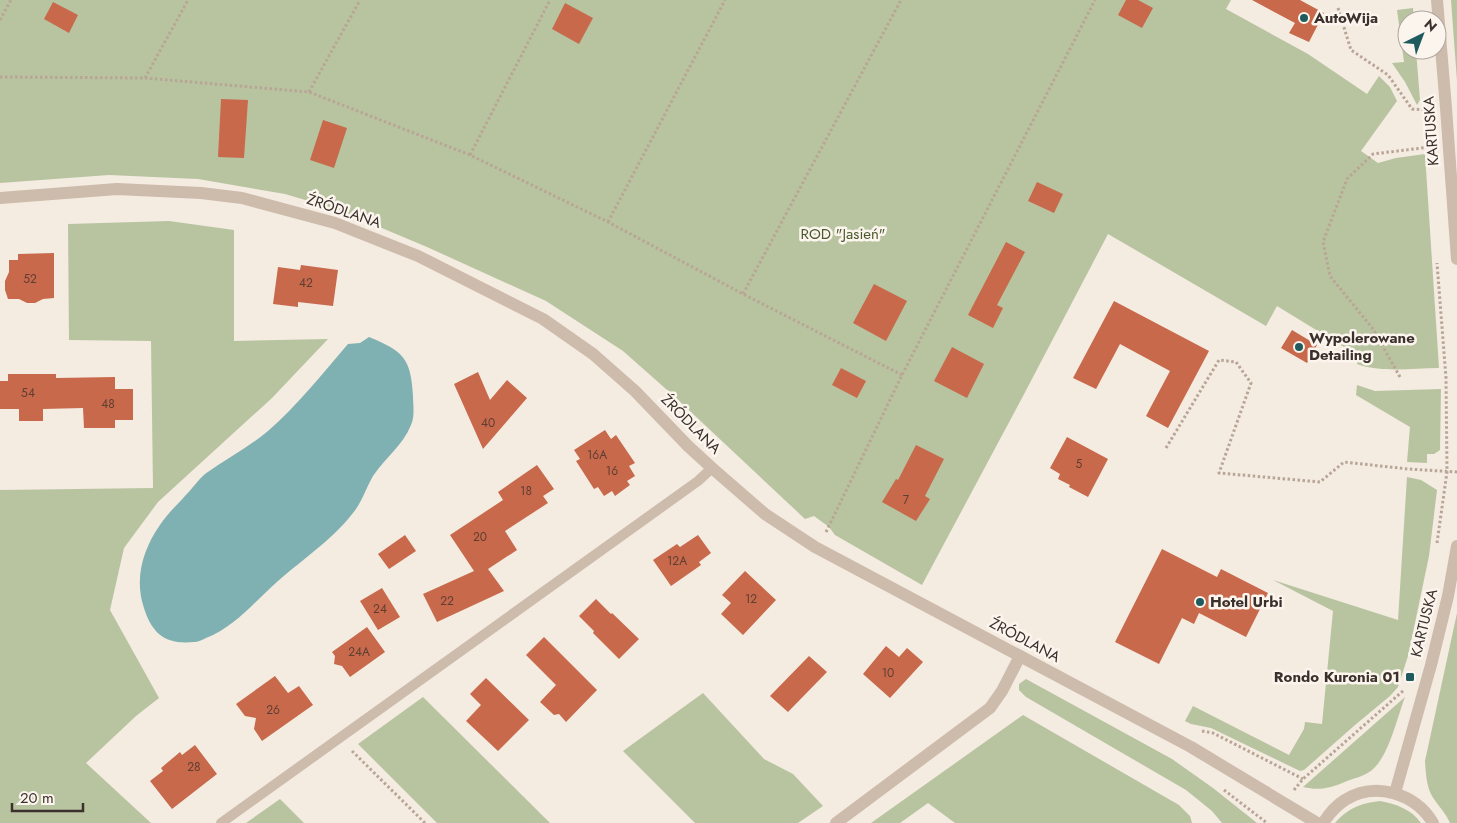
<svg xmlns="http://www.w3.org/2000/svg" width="1457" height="823" viewBox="0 0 1457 823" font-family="Jost,sans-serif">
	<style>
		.green { fill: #b8c4a0 }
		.water { fill: #7fb0b2 }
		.building { fill: #c8694b }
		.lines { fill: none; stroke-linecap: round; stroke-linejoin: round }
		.path { stroke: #b9a596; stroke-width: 3; stroke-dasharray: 2.5 2.5; stroke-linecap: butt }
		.service { stroke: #cdbbac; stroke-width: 10 }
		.minor { stroke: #cdbbac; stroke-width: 12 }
		.tertiary { stroke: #cdbbac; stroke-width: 12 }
		.poi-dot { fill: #1f5a5e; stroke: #fbf5ee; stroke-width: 2 }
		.labels { text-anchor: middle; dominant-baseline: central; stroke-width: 5; stroke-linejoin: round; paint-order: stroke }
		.number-label { font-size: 12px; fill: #5e3e33 }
		.poi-label { font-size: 15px; font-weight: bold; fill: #3b302b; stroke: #fbf5ee; text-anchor: start }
		.street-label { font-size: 15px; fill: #3b302b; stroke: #fbf5ee }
		.park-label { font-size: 15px; fill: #4a5a2e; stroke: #fbf5ee }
	</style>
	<rect width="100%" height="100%" fill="#f4ebe1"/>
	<g class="green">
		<path d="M0,0H1231L1226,9L1308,54L1367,94L1379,76L1390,87L1397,101L1361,151L1378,163L1396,158L1425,154L1439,368C1413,368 1381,373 1357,364V355L1277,306L1266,326L1108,234L1022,398L922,585L835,535L829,527L814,516L805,519L675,397L623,351L546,301L427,247L339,210L285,194L198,179L109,175L0,183Z"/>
		<path d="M1451,0H1457V81Z"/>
		<path d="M1413,8L1414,20H1407V50H1416L1420,100L1417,105L1405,82L1392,63L1404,62L1397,10Z"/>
		<path d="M169,221L234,230V341L328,339L272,398L158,502L124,548L110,610L159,698L136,716L86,763L151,823H0V490L153,488L151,341L69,340L68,224Z"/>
		<path d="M1357,385L1375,391L1441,389L1440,450L1434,454H1427V463L1407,462L1410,427L1356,395Z"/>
		<path d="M1407,477L1421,480L1437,490L1429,556L1408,656L1398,687L1390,696L1355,725L1304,770L1300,771L1211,728L1191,724L1185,721L1193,706L1289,755L1304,729L1305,722L1322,724L1333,611L1273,580L1398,620Z"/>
		<path d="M1457,613V823H1450C1446,813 1438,806 1432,796C1426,785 1426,773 1425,761Z"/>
		<path d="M1026,679L1172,759L1213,788L1257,823H1222L1212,811L1186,790L1026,697L1019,690V684Z"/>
		<path d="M703,693L764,759L793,774L823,806L798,823H695L623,751Z"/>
		<path d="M423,697L550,823H437L358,744Z"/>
		<path d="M1405,697C1397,718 1389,756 1372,770C1365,776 1355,778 1347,781C1332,788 1319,791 1303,787Z"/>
		<path d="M1023,715L1179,805L1190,816L1192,823H955L928,803L900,823H871Z"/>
		<path d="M280,799L304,823H246Z"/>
		<path d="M1380,801C1396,804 1411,809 1421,823H1335C1348,808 1361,803 1380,801Z"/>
	</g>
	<path class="water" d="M369,337C403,351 411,358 413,396C413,405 415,416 411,425C403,445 385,458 373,476C367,486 363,499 356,509C335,538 304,558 278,581C255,601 235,627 206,638C202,640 198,642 194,642C166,645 152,634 144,608C134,579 143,549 160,525C167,514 177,505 185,496C192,489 198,480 205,474C226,459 249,447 268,431C296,407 324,372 348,344L360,343Z"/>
	<g class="building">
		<path d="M1126,0H1138L1153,8L1142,28L1118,15Z"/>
		<path d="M1252,0H1300L1324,13L1309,42L1289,33L1295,23Z"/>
		<path d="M53,2L78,15L69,33L44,19Z"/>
		<path d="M565,3L593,18L579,44L552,29Z"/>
		<path d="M221,99L248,100L244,158L218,157Z"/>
		<path d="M323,120L347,128L334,168L310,160Z"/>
		<path d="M1037,182L1063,194L1054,213L1028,201Z"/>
		<path d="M1006,242L1025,252L997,305L1003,308L993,328L968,315Z"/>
		<path d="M54,253V298L43,299L35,303H27L19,299H8L5,290V281L9,272V260H18V254Z"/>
		<path d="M301,265L338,270L333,306L298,302V307L273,304L278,267L300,270Z"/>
		<path d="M874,284L907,301L886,341L853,323Z"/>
		<path d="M1114,301L1209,351L1168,428L1146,416L1170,371L1120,344L1096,389L1073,378Z"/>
		<path d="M1292,330L1317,345L1307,363L1281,348Z"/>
		<path d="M952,347L984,364L967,398L934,381Z"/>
		<path d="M841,368L866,381L857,398L832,385Z"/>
		<path d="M478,372L490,400L507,380L527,398L483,449L454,384Z"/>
		<path d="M8,374H56V378L115,377V389H133V420H115V428H84L83,408L43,409V421H19V409H0V381H8Z"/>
		<path d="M605,430L611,439L616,435L635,463L629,466L635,476L627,481L630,485L615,496L612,491L604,496L598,487L594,489L576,461L580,459L574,450Z"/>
		<path d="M1067,437L1108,459L1088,497L1069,487L1070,485L1058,479L1060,474L1050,468Z"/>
		<path d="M916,445L944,459L925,496L930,499L916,521L882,502L896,479L898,480Z"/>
		<path d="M537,465L554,489L543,496L548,503L505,531L517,550L488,569L504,591L437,622L423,594L474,571L450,535L503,500L498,492Z"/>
		<path d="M405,535L416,551L389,569L378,554Z"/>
		<path d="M698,535L711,553L699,562L701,565L671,586L653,560L677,544L680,547Z"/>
		<path d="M1162,549L1217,577L1221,569L1268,593L1246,637L1199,613L1194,624L1182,618L1159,664L1115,642Z"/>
		<path d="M745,571L776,600L743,635L721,614L731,603L722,595Z"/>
		<path d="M382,588L400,617L378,630L360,601Z"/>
		<path d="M596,599L611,614L612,613L639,639L619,659L593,633L594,631L579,616Z"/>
		<path d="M367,627L385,652L350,677L342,666L334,664L335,656L332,652Z"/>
		<path d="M544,637L597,690L566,722L559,714L554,715L540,702L556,685L526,655Z"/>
		<path d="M886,646L899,657L907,648L923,662L890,698L863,674Z"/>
		<path d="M809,656L827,672L788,712L770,696Z"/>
		<path d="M275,676L288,693L299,686L313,705L262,741L254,729L256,718L245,716L236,704Z"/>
		<path d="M486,678L529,720L498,751L466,721L481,705L470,694Z"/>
		<path d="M195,745L217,774L172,809L150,781L163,771L161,768L180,752L182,755Z"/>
	</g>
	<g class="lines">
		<g class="path">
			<path d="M1338,8L1351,50L1388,75L1412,109L1428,110"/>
			<path d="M0,20L11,0"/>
			<path d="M0,77L145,78L309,92L470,155L608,222L743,294L902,375"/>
			<path d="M145,78L188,0"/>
			<path d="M309,92L360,0"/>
			<path d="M470,155L550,0"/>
			<path d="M608,222L725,0"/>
			<path d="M743,294L901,0"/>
			<path d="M1400,377L1373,329L1330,276L1323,242L1347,179L1373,154L1430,147"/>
			<path d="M1166,448L1219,360L1236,362L1251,383L1219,473L1320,482L1344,462L1408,469L1457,472"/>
			<path d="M826,532L902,375L1095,0"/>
			<path d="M1437,543L1447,472L1446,378L1437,263"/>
			<path d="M1202,731L1213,733L1303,779"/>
			<path d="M352,751L425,823"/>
			<path d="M1224,790L1267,823"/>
			<path d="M1294,790L1303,779L1404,690"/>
		</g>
		<path class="service" d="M221,823L698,481L712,468"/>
		<path class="minor" d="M836,823L990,708L1002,691L1020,656"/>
		<g class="tertiary">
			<path d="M1437,0L1446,108L1457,259"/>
			<path d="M0,198L117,189L201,193L242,198L335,223L418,256L543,319L593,354L635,391L688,446L712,468L765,514L815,547L1191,747L1317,823"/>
			<path d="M1395,793L1431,665L1448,596L1457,546"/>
			<path d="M1323,823C1329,814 1335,806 1345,800C1375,781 1415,793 1433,823"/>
		</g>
	</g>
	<g class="poi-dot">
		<circle cx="1304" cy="18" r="5"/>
		<circle cx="1299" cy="347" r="5"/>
		<circle cx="1200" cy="602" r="5"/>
		<rect x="1405" y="672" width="10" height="10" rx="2.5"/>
	</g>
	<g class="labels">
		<g class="number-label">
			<text x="30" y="279">52</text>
			<text x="306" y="283">42</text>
			<text x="28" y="393">54</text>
			<text x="108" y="404">48</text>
			<text x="488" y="423">40</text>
			<text x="597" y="455">16A</text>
			<text x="1079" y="464">5</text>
			<text x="612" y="471">16</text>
			<text x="526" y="491">18</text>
			<text x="906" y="500">7</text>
			<text x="480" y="537">20</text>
			<text x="677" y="561">12A</text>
			<text x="751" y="599">12</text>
			<text x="447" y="601">22</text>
			<text x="380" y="609">24</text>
			<text x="359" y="652">24A</text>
			<text x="888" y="673">10</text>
			<text x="273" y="710">26</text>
			<text x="194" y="767">28</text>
		</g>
		<g class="poi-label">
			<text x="1314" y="18">AutoWija</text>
			<text x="1309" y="338">Wypolerowane<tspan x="1309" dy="17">Detailing</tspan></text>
			<text x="1210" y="602">Hotel Urbi</text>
			<text x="1400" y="677" text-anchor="end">Rondo Kuronia 01</text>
		</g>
		<g class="street-label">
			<text transform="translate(1431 131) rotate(-94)">KARTUSKA</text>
			<text transform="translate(344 211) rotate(19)">ŹRÓDLANA</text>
			<text transform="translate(691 424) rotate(45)">ŹRÓDLANA</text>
			<text transform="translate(1424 623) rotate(-76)">KARTUSKA</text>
			<text transform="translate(1025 640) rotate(28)">ŹRÓDLANA</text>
		</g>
		<g class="park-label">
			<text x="843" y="234">ROD "Jasień"</text>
		</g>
	</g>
	<g transform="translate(1422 35) rotate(42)"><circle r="24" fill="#fbf5ee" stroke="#aea6a0"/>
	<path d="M0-4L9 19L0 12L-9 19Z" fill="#1f5a5e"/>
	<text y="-8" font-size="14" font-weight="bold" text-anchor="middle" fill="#3b302b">N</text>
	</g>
	<path d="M12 803v8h71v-8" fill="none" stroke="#3b302b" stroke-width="2.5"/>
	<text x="20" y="803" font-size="15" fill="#3b302b" stroke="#fbf5ee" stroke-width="4" paint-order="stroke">20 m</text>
</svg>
